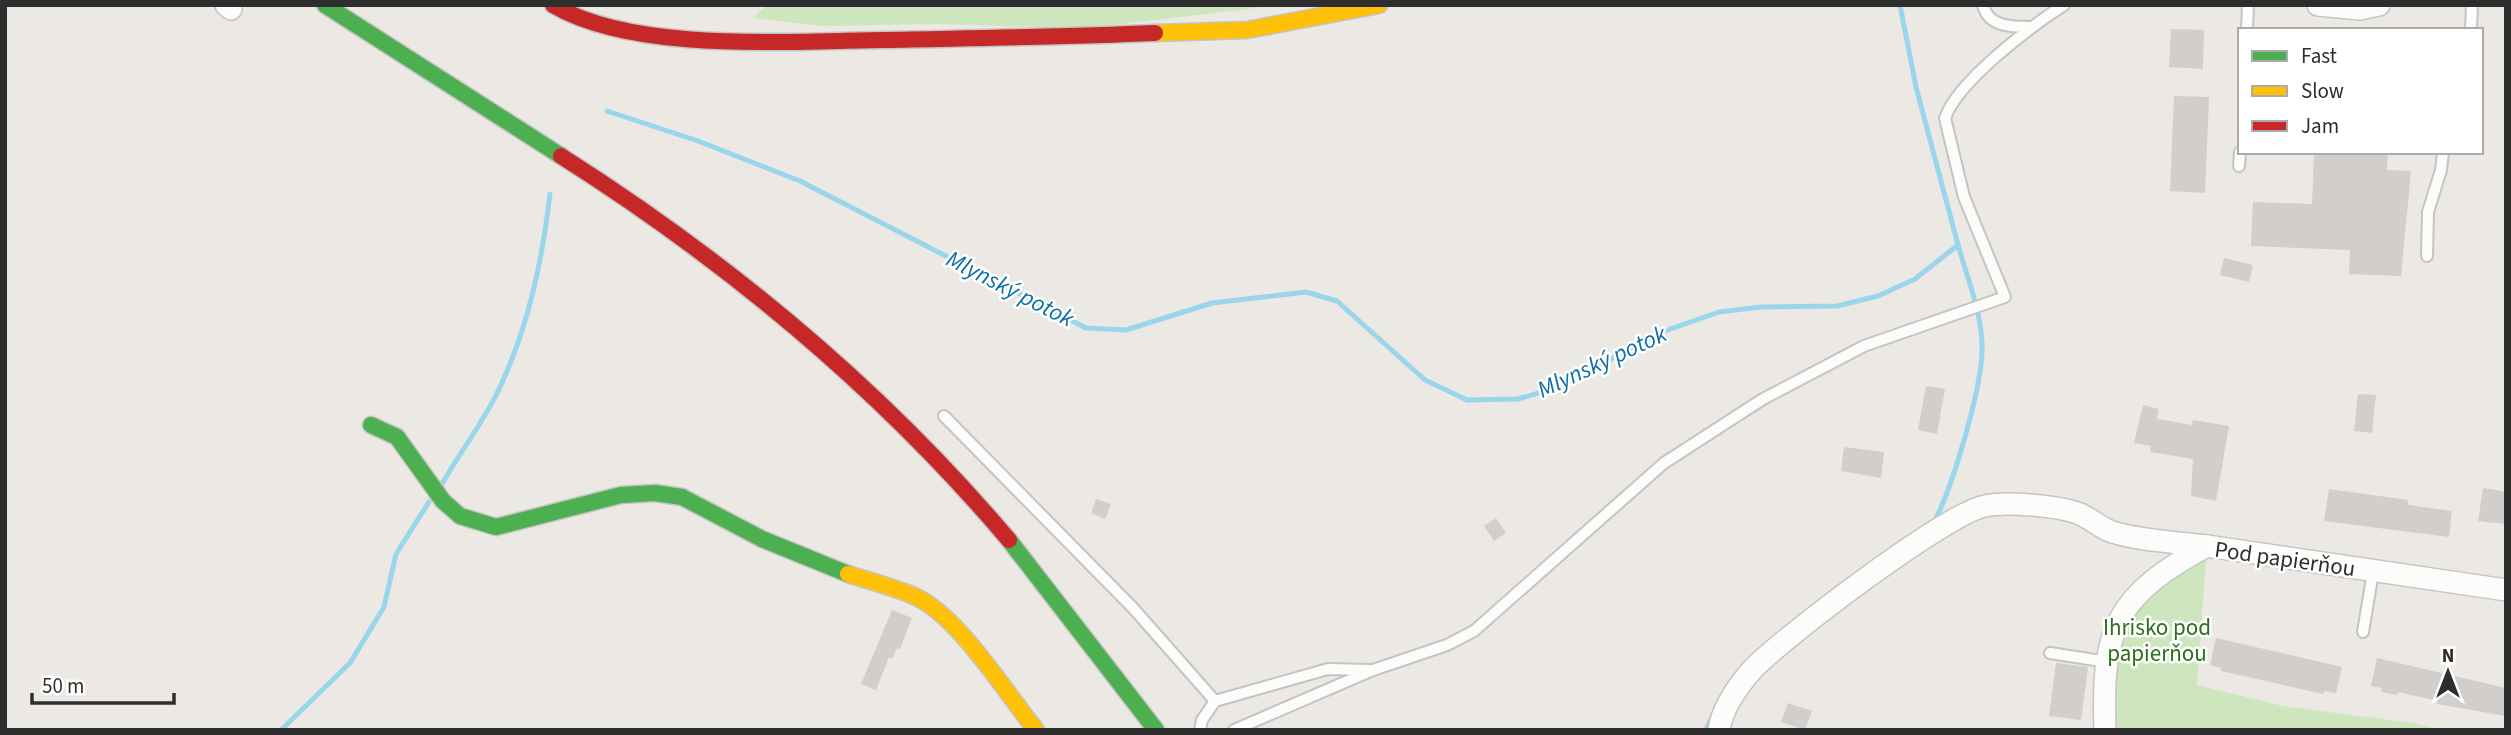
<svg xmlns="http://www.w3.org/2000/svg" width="2511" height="735" viewBox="0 0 2511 735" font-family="'Source Sans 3',sans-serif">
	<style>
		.green { fill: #cee6be }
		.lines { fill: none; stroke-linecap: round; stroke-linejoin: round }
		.stream { stroke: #99d6ec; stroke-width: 5 }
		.building { fill: #d1cecb }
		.lane-casing { stroke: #c5c4c5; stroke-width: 14 }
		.street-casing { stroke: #c5c4c5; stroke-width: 24 }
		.fast-casing { stroke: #c5c4c5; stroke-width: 19 }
		.slow-casing { stroke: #c5c4c5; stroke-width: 19 }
		.jam-casing { stroke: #c5c4c5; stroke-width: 19 }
		.lane { stroke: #fcfcfb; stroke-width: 10 }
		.street { stroke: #fcfcfb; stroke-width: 21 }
		.fast { stroke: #4caf50; stroke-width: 16 }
		.slow { stroke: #ffc107; stroke-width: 16 }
		.jam { stroke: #c62828; stroke-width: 16 }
		.labels { text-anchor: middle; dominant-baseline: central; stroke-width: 5; stroke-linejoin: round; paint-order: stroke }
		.street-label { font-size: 23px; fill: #2e2e2e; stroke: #fff }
		.park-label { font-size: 23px; fill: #2c6e1b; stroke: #fff }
		.water-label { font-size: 24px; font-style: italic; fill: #0d6fa3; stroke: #fff }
	</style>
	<rect width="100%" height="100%" fill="#ece8e4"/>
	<g class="green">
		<path d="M767,5H1280L1080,29L938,24L822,26L753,18Z"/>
		<path d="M2207,546L2197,685L2283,706L2413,723L2444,730H2105L2116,622Z"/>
	</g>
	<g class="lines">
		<g class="stream">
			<path d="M607,111L698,141L800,181L1086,328L1126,330L1212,303L1306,292L1337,301L1425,380L1467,400L1518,399L1559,387L1662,332L1719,312L1761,307L1837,306L1878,296L1915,279L1958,245L1916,87L1900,5"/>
			<path d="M442,484C460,452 485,420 500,387C529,325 542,261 550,194"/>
			<path d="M1933,524C1952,490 1984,382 1982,344C1981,311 1967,277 1958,245"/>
			<path d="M281,730L350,663L384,607L396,554L429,502"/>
			<path d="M1706,730L1712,717"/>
		</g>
	</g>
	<g class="building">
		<path d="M2171,29L2204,30L2203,69L2169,67Z"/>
		<path d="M2174,96L2209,97L2205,193L2170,191Z"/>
		<path d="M2314,152H2388L2387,170L2411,171L2401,276L2349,274L2350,250L2251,246L2253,202L2312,204Z"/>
		<path d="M2224,258L2253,265L2249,282L2220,275Z"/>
		<path d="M1926,386L1945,389L1937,434L1918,430Z"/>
		<path d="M2358,394L2376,395L2372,433L2354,431Z"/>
		<path d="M2143,405L2159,409L2157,419L2192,425L2193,420L2229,426L2216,501L2191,496L2193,459L2150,452L2151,446L2134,443Z"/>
		<path d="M1844,447L1884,452L1881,478L1841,471Z"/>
		<path d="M2483,488L2506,492V524L2478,521Z"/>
		<path d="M2329,489L2408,500V505L2452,511L2449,537L2324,521Z"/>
		<path d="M1096,499L1111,504L1105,519L1091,513Z"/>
		<path d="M1496,518L1506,533L1494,541L1484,526Z"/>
		<path d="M892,610L912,618L900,649L897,648L892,659L889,657L876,690L861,684Z"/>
		<path d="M2216,638L2342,667L2336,693L2324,691L2323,694L2221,671V668L2210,665Z"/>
		<path d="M2377,658L2506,688V716L2437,704L2438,701L2398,692L2397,695L2381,692L2382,688L2371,686Z"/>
		<path d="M2056,663L2088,667L2081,720L2049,716Z"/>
		<path d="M1788,703L1812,711L1805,730L1781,722Z"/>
	</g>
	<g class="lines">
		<g class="lane-casing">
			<g id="lane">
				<path d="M1983,5C1988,27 2012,27 2030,27"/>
				<path d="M2247,30L2248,5"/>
				<path d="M2471,30L2472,5"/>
				<path d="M2239,166L2240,152"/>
				<path d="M2427,256L2428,212L2441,170L2443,152"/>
				<path d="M944,416L1133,608L1215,701"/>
				<path d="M2363,632L2373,572"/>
				<path d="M2050,653L2108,662"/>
				<path d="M1200,730L1202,720L1215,701L1328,669L1370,670"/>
				<path d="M1234,730L1373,670L1447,645L1474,631L1664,463L1763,399L1864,346L2005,297L1964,197L1945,118C1958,81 2031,26 2064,5"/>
			</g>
		</g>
		<g class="street-casing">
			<g id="street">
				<path d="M226,5L231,9"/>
				<path d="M2318,5L2360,9L2379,5"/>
				<path d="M1719,730C1722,709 1738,686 1752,670C1782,638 1947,513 1985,506C2006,501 2060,506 2080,514C2091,519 2101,528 2112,532C2142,541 2176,542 2207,546"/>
				<path d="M2105,730C2101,627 2117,595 2207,546L2506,590"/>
			</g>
		</g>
		<g class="fast-casing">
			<g id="fast">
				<path d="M325,5L561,156"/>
				<path d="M371,425L397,437L443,501L460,516L496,527L621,495L655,493L682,497L762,539L848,574"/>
				<path d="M1009,540L1156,730"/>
			</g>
		</g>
		<g class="slow-casing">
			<g id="slow">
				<path d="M1155,33L1247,30L1379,5"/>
				<path d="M848,574C869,581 893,587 914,596C957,614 1006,693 1036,730"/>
			</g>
		</g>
		<g class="jam-casing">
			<g id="jam">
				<path d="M553,5C635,53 788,41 883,40C974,38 1065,37 1155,33"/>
				<path d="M561,156C728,262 881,389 1009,540"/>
			</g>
		</g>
		<use href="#lane" class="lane"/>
		<use href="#street" class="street"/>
		<use href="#fast" class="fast"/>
		<use href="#slow" class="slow"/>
		<use href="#jam" class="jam"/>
	</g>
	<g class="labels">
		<g class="street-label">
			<text transform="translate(2285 559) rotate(8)">Pod papierňou</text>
		</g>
		<g class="park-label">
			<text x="2157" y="627">Ihrisko pod<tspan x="2157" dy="26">papierňou</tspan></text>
		</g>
		<g class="water-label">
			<text transform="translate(1010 289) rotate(27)">Mlynský potok</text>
			<text transform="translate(1602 362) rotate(-25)">Mlynský potok</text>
		</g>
	</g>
	<rect width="2511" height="735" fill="none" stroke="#2e2e2e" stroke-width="14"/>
	<rect x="2238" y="28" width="245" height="126" fill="#ffffff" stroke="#ababab" stroke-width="2"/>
	<rect x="2252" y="51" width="35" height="10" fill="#4caf50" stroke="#ababab" stroke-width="2"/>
	<text x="2301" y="63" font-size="21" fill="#2e2e2e">Fast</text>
	<rect x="2252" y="86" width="35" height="10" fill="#ffc107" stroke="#ababab" stroke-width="2"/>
	<text x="2301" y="98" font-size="21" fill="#2e2e2e">Slow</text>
	<rect x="2252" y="121" width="35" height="10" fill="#c62828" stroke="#ababab" stroke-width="2"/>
	<text x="2301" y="133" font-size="21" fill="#2e2e2e">Jam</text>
	<g transform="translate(2448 672)" stroke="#ffffff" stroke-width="5" paint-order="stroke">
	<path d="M0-5L12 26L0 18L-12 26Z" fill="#2e2e2e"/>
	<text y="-10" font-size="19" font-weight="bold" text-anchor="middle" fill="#2e2e2e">N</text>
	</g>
	<path d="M32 693v10h142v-10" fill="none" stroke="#2e2e2e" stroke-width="3.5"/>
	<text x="42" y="693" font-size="21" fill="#2e2e2e" stroke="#ffffff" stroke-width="5" paint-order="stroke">50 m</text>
</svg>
